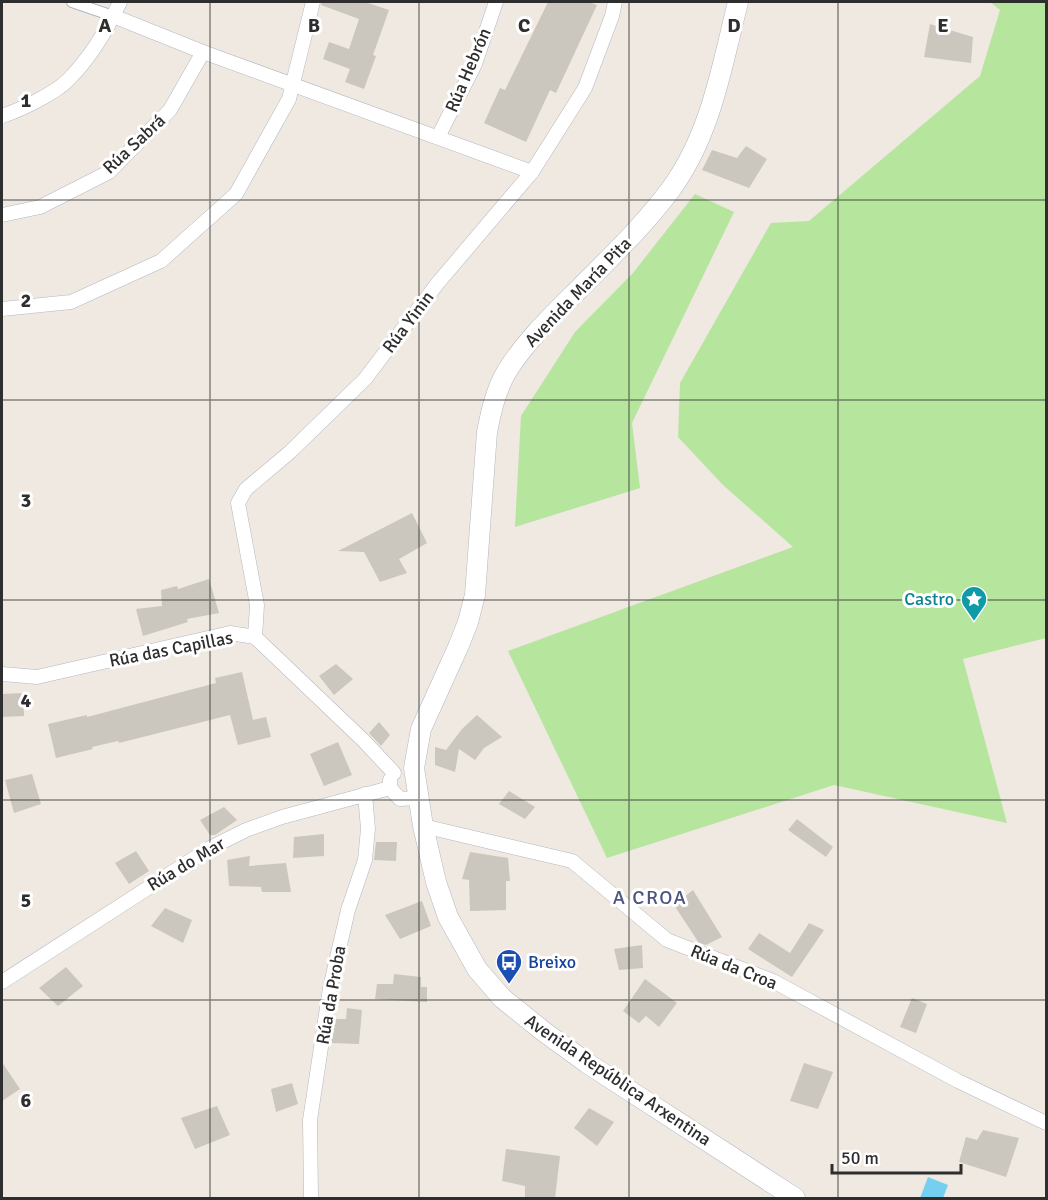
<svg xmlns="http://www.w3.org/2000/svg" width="1048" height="1200" viewBox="0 0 1048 1200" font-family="Signika,sans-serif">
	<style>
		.green { fill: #b6e59e }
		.water { fill: #75cff0 }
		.building { fill: #cbc7bf }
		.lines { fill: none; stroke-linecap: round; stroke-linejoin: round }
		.pedestrian-casing { stroke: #b4b7c1; stroke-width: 12 }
		.minor-casing { stroke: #b4b7c1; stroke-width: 15 }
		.secondary-casing { stroke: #b4b7c1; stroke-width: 21 }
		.pedestrian { stroke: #fff; stroke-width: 10 }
		.minor { stroke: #fff; stroke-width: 14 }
		.secondary { stroke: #fff; stroke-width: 20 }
		.grid { fill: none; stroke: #2e2e2e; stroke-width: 1.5; stroke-opacity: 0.55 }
		.labels { text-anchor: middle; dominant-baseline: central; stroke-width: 6; stroke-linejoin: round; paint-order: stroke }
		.street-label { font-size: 18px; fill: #2e2e2e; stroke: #fff }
		.culture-label { font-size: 18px; fill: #0d838f; stroke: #fff; text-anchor: end }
		.transit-label { font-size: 18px; fill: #164399; stroke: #fff; text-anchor: start }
		.neighbourhood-label { font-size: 20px; letter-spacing: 1.5px; fill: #4d5680; stroke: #fff }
		.grid-label { font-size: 20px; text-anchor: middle; font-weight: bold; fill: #2e2e2e; stroke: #fff; stroke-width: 6; stroke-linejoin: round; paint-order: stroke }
	</style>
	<rect width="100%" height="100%" fill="#efe9e1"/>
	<g class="green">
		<path d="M990,2H1046V638L963,659L1007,823L834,785L607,858L508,651L793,547L723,485L678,437L680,383L771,223L809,221L980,76L1000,10Z"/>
		<path d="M695,194L734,212L632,423L640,488L515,527L521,416L575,332L633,273Z"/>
	</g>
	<path class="water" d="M928,1177L948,1185L943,1198H920Z"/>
	<g class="building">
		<path d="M322,2H365L389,10L373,55L376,56L364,89L345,82L350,69L323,59L329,42L349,49L359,19L321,5Z"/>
		<path d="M548,2H589L597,5L556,93L550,90L526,142L484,123L500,88L505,90Z"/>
		<path d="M930,24L973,37L971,63L924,57Z"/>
		<path d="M746,146L767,159L749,188L702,170L712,150L737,158Z"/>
		<path d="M412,513L427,543L399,559L407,573L380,582L364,552L338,551Z"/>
		<path d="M209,579L219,613L187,619L188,622L143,636L136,609L162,606L161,590L177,586L178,589Z"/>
		<path d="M336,664L353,679L334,695L319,676Z"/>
		<path d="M242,672L253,720L266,717L271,737L238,745L230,715L119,743L118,741L92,747L93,749L56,758L48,724L87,715V717L216,683L215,678Z"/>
		<path d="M23,693L24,716L2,717V694Z"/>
		<path d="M477,715L502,737L484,748L475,760L459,749L455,772L435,765V747L446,750L462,729Z"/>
		<path d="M379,722L390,735L381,746L369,733Z"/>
		<path d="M338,742L352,775L324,786L310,754Z"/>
		<path d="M32,774L41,804L14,813L5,780Z"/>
		<path d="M509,791L535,807L525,819L499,804Z"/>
		<path d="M224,807L237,820L215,835H210L200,820Z"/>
		<path d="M797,819L833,847L826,857L788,830Z"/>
		<path d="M324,834V856L293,858L294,837Z"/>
		<path d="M376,842H397L396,861L374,860Z"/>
		<path d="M136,851L149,871L129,884L115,863Z"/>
		<path d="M470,852L508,858L510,881H506V910L470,911L469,880L462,879Z"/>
		<path d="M250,856L249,866L286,863L291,892H262L261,887L229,886L227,860Z"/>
		<path d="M693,890L722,937L706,945L699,943L674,905Z"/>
		<path d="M422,901L431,926L400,939L385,915Z"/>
		<path d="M165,908L192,920L183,943L151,926Z"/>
		<path d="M809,923L824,930L792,977L748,949L759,933L790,953Z"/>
		<path d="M642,945L643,968L619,970L614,949Z"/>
		<path d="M66,967L83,986L58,1006L39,988Z"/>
		<path d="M394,974L421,977V987H427V1002L375,999L377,984H393Z"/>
		<path d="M645,979L677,1003L659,1027L646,1016L639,1023L623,1011Z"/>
		<path d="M912,998L927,1004L916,1033L900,1027Z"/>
		<path d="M347,1008L362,1010L359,1044L331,1043L334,1019H346Z"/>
		<path d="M2,1062L20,1089L2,1101Z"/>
		<path d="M804,1063L833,1072L818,1109L790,1101Z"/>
		<path d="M292,1083L298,1104L276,1112L271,1089Z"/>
		<path d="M217,1106L230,1135L195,1149L181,1118Z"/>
		<path d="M589,1108L614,1122L597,1146L574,1128Z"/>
		<path d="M983,1130L1019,1138L1006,1177L959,1162L966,1137L977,1140Z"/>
		<path d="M506,1149L560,1156L555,1198H525V1186L502,1181Z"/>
	</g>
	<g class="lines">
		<g class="pedestrian-casing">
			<path id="pedestrian" d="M72,2L113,16"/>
		</g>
		<g class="minor-casing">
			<g id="minor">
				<path d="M113,16L203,52L532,172"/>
				<path d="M2,116C20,110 54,94 68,80C90,58 107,30 120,2"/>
				<path d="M438,137L475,64L496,2"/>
				<path d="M2,215L40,207L109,172L170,110L203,52"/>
				<path d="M2,309L71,302L161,261L236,194L289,99L313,2"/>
				<path d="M255,637L257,605L238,503L246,489L290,452L365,379L437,284L532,172L585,88L612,16L615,2"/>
				<path d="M2,674L37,677L230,633L255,637L364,741L394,773"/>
				<path d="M390,780V788L400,799L417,798"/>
				<path d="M423,826L572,861L667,940L773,981L958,1081L1046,1123"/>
				<path d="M2,982L210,848L246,830L282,817L390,788"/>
				<path d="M311,1198L310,1120L330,988L348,910L365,860L368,829L365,794"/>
			</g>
		</g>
		<g class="secondary-casing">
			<path id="secondary" d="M738,2C722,66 711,134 671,189C645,224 613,255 582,286C555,313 527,339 507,371C496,389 491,412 487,432L475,595L468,622L459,645L421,729L414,768L423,826L436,882L448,917L477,969L502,998L543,1031L587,1063L795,1198"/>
		</g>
		<use href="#pedestrian" class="pedestrian"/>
		<use href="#minor" class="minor"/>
		<use href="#secondary" class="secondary"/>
	</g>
	<path class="grid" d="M210,2V1198M419,2V1198M629,2V1198M838,2V1198M2,200H1046M2,400H1046M2,600H1046M2,800H1046M2,1000H1046"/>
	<defs>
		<g id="sight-pin" transform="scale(1.35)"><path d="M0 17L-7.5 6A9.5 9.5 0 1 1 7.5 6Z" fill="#0f9aa8" stroke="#fff"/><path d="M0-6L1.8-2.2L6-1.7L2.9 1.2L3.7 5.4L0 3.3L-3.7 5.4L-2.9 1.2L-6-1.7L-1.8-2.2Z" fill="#fff"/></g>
		<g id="bus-pin" transform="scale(1.35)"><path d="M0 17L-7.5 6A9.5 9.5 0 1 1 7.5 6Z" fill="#1a4fb4" stroke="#fff"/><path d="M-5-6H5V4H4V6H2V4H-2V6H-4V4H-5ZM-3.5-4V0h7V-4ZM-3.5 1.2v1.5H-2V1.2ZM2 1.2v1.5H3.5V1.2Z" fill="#fff"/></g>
	</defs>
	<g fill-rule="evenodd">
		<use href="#sight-pin" x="974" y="599"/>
		<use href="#bus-pin" x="509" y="962"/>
	</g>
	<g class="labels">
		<g class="street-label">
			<text transform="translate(468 70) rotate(-67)">Rúa Hebrón</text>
			<text transform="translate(134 144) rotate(-43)">Rúa Sabrá</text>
			<text transform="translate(578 292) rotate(-46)">Avenida María Pita</text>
			<text transform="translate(408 322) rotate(-53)">Rúa Yinin</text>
			<text transform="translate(171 649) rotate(-11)">Rúa das Capillas</text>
			<text transform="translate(186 864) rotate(-31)">Rúa do Mar</text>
			<text transform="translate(734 967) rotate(22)">Rúa da Croa</text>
			<text transform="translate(331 995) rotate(-80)">Rúa da Proba</text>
			<text transform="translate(618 1080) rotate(34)">Avenida República Arxentina</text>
		</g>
		<g class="culture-label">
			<text x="954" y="599">Castro</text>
		</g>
		<g class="transit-label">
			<text x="528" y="962">Breixo</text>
		</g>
		<g class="neighbourhood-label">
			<text x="650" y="897">A CROA</text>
		</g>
	</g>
	<g class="grid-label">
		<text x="105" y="32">A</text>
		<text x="314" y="32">B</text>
		<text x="524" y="32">C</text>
		<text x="734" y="32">D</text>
		<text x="943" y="32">E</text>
		<text x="26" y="107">1</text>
		<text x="26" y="307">2</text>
		<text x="26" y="507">3</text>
		<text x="26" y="707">4</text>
		<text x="26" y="907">5</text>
		<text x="26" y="1107">6</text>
	</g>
	<rect width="1048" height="1200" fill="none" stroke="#2e2e2e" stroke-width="6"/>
	<path d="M832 1164v9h129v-9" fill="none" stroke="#2e2e2e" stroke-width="3"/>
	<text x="841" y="1164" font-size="18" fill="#2e2e2e" stroke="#ffffff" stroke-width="4.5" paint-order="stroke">50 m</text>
</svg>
